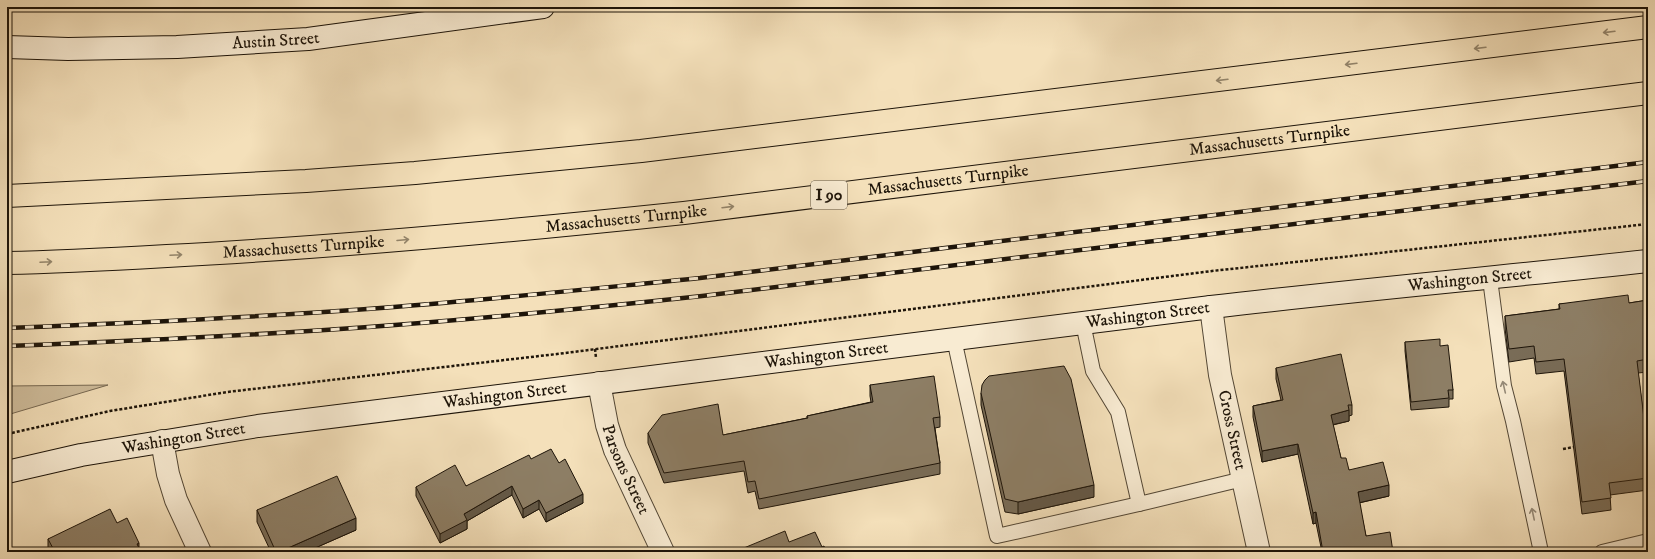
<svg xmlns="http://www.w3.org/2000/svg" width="1655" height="559" viewBox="0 0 1655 559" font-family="'IM FELL DW Pica',serif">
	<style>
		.green { fill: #cfbd9c; stroke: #766852 }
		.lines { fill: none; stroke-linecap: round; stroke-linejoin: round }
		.service-casing { stroke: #534735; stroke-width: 16 }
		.minor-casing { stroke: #534735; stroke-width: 24 }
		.secondary-casing { stroke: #1d1409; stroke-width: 24 }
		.motorway-casing { stroke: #1d1409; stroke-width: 24 }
		.path { stroke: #1d1409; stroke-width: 2.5; stroke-dasharray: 3 2; stroke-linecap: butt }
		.service { stroke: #f8ebd2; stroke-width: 14 }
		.minor { stroke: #f8ebd2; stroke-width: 22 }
		.secondary { stroke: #f8ebd2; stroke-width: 22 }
		.motorway { stroke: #f4e0ba; stroke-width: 22 }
		.rail-casing { stroke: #1d1409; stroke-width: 4.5 }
		.rail { stroke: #f8ebd2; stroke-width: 3; stroke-dasharray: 9; stroke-linecap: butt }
		.wall { fill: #796c57; stroke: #1d1409 }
		.shaded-wall { fill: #635847; stroke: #1d1409 }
		.building { fill: #8d7e65; stroke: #1d1409 }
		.oneway { stroke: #93846a }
		.oneway2 { stroke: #958a78 }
		.labels { text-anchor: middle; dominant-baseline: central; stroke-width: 3; stroke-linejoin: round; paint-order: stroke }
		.shield { fill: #f8ebd2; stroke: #5f5445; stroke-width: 1 }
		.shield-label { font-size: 16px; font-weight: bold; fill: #1d1409 }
		.street-label { font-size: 17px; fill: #1d1409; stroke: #f8ebd2 }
	</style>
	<rect width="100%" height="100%" fill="#f4e0ba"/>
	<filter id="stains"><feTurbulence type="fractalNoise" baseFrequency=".005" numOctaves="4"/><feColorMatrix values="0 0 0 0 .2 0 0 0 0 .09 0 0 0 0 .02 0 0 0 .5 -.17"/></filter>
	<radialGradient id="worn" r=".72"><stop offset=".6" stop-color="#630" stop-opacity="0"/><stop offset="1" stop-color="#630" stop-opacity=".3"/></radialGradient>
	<path class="green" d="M108,385L7,415V386Z"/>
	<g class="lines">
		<g class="service-casing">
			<g id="service">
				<path d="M1490,279L1504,386L1513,421L1541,552"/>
				<path d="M1083,323L1093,371L1118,412L1139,504L1243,479"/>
				<path d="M954,339L997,536L1139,504"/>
				<path d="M1602,552L1648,541"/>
			</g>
		</g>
		<g class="minor-casing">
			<g id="minor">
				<path id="s1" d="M1211,307L1220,375L1259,552"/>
				<path id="s2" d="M599,383L607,425L615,450L663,552"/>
				<path d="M162,441L168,474L176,500L200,552"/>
			</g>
		</g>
		<g class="secondary-casing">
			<g id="secondary">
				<path id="s3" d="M7,47L68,49L177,47L308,39L543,7"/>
				<path id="s4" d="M7,472L81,455L258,426L1211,307C1357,290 1502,277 1648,261"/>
			</g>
		</g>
		<g class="motorway-casing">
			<g id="motorway">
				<path d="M7,196L306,181L415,173L641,151L1648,27"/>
				<path id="s5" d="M7,263C60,262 114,259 167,256C340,247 512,231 684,213L1648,93"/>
			</g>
		</g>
		<g class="path">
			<path d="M595,349L596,358"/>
			<path d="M7,434L110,411L227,392L557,354L1212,271L1648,224"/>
			<path d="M1563,449L1574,447"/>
		</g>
		<use href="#service" class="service"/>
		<use href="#minor" class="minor"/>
		<use href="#secondary" class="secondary"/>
		<use href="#motorway" class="motorway"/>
		<g class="rail-casing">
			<g id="rail">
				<path d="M7,328C136,323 265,317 394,307C496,299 598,288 700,278L1648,162"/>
				<path d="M7,346C136,341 266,335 395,325C498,317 600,307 702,296L1648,181"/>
			</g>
		</g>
		<use href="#rail" class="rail"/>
	</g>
	<g class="wall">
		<path d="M1648,300V372L1638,373L1648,451V490L1610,495L1611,510L1582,514L1564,371L1536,374L1534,358L1509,362L1505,328V316L1559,309V304L1629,303Z"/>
		<path d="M1405,342L1440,346L1453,390V399H1449V407L1411,410L1405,351Z"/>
		<path d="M1276,368L1352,405V415L1349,416V421L1333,425L1341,458L1349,470L1389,496L1359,503L1366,536L1393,552H1322L1316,523L1313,524L1298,454L1262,462L1253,417V406L1281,400L1276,379Z"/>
		<path d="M870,385L940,417V427L935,428L940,463V474L759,509L755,491L748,493L744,471L664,483L648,443V433L723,435L807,418V416L871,402L870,396Z"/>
		<path d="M981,393L1094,497L1018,514L1005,512L981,405Z"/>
		<path d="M559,463L583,503L546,522L539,509L523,518L512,495L467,521V529L440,543L416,496V487L466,486Z"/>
		<path d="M257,510L356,530L306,552H271L257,522Z"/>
		<path d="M117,523L141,552H50L48,548V539Z"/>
	</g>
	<g class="shaded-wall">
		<path d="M1349,410V421L1331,425V415Z"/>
		<path d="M1298,444V454L1262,462V451Z"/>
		<path d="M1094,485V497L1018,514V502Z"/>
		<path d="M1389,485V496L1358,503V492Z"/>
		<path d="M512,486V495L467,521V529L440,543V534L464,514Z"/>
		<path d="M583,494V503L546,522V513Z"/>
		<path d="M539,500V509L523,518V509Z"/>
		<path d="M1316,512V523L1313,524V513Z"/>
		<path d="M356,518V530L306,552H279Z"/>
		<path d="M139,543V552L137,544Z"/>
	</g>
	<g class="building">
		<path d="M1628,295L1629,303L1648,300V359L1637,361L1648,451V478L1609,483L1611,498L1582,502L1564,359L1536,362L1534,346L1509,349L1505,316L1560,309L1559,304Z"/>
		<path d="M1440,339V346L1448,345L1453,390H1448L1449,398L1411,402L1405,342Z"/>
		<path d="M1341,354L1352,405H1348L1349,410L1331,415L1341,458H1346L1349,470L1383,462L1389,485L1358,492L1366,536L1390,532L1393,552H1323L1316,512L1313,513L1298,444L1262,451L1253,406L1283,400L1276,368Z"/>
		<path d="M1064,366L1071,379L1094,485L1018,502L1005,499L981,393L982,385L985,380L989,376Z"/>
		<path d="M934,376L940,417L933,418L940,463L759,499L755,481L748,482L744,461L664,473L648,433L662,415L718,404L723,435L808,418L807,416L873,402L870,385Z"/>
		<path d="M551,449L559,463L565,459L583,494L546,513L539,500L523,509L512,486L464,514L467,520L440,534L416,487L455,465L466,486L529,455L531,459Z"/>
		<path d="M337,476L356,518L279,552H276L257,510Z"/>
		<path d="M110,509L117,523L127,518L139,543L137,544L141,552H55L48,539Z"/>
		<path d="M785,531L789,542L815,532L822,547L824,546L826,552H740L739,550Z"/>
	</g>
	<defs><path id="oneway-shaft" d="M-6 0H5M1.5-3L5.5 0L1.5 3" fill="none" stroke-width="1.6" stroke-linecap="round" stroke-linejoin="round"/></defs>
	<g class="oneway">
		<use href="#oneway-shaft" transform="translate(1609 32) rotate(173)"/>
		<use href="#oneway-shaft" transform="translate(1480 48) rotate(173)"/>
		<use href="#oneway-shaft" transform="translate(1351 64) rotate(173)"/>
		<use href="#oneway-shaft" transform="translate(1222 80) rotate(173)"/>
		<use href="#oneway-shaft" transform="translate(728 207) rotate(-7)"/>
		<use href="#oneway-shaft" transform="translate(403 240) rotate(-5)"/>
		<use href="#oneway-shaft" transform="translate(176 255) rotate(-3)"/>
		<use href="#oneway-shaft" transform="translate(46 262) rotate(-3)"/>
	</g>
	<g class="oneway2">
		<use href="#oneway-shaft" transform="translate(1504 387) rotate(-103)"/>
		<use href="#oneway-shaft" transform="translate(1533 514) rotate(-102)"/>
	</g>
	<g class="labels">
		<rect class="shield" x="811" y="181" width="36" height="28" rx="3"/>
		<g class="shield-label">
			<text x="829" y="195">I 90</text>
		</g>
		<g class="street-label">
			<text stroke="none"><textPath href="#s3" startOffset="269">Austin Street</textPath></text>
			<text stroke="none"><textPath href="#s5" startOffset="1269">Massachusetts Turnpike</textPath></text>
			<text stroke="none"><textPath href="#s5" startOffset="945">Massachusetts Turnpike</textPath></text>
			<text stroke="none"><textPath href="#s5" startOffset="621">Massachusetts Turnpike</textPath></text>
			<text stroke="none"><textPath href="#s5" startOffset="297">Massachusetts Turnpike</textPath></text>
			<text stroke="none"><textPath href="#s4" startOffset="1476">Washington Street</textPath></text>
			<text stroke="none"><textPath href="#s4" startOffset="1152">Washington Street</textPath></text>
			<text stroke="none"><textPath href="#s4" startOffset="828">Washington Street</textPath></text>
			<text stroke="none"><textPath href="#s4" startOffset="504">Washington Street</textPath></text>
			<text stroke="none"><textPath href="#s1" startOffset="125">Cross Street</textPath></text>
			<text stroke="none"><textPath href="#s4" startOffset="180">Washington Street</textPath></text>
			<text stroke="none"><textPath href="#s2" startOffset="91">Parsons Street</textPath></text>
		</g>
	</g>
	<rect width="1655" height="559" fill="none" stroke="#f4e0ba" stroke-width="24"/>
	<rect x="8" y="8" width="1639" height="543" fill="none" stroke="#1d1409" stroke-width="2"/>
	<rect x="12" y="12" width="1631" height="535" fill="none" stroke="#1d1409"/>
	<rect width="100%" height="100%" filter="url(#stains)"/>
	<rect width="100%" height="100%" fill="url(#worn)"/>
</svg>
